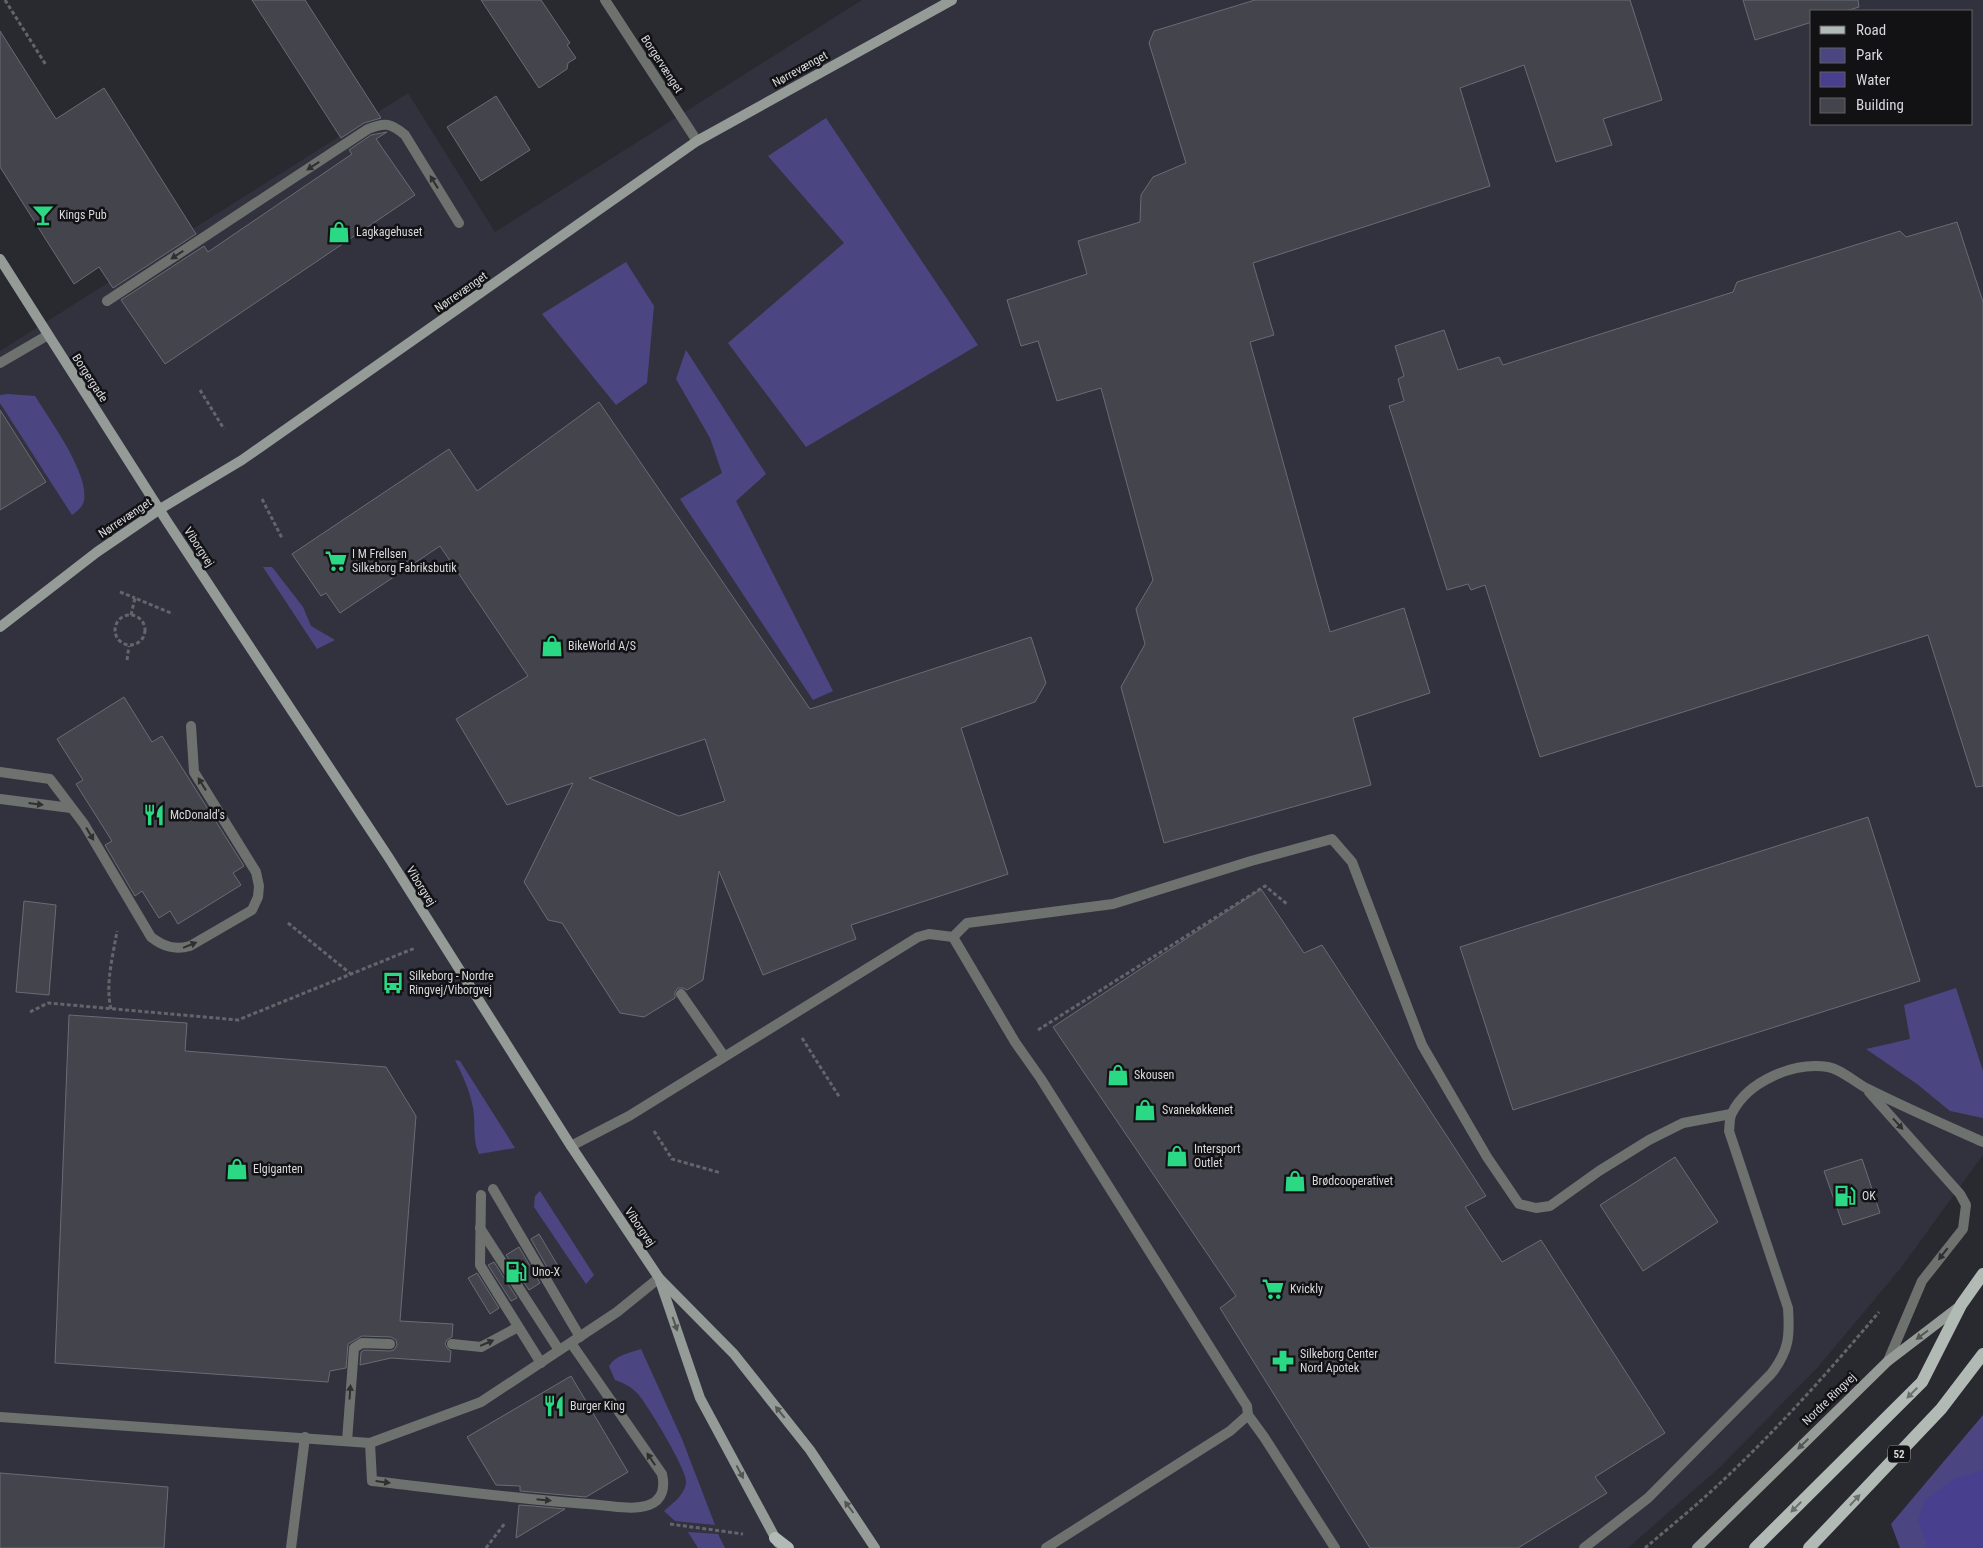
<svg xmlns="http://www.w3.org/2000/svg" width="1983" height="1548" viewBox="0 0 1983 1548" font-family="'Roboto Condensed',sans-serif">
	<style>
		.built { fill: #32323f; fill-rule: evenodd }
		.green { fill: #4b4681 }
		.water { fill: #493f8f }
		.building { fill: #44444c; stroke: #6b6b74; fill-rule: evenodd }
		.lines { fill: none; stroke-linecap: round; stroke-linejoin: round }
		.path { stroke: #64646b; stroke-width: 3; stroke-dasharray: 4 2.5; stroke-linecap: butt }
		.lane { stroke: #6e726f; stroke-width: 10 }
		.street { stroke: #6e726f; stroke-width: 10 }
		.secondary { stroke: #959b96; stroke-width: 10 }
		.primary { stroke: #b2bab5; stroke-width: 12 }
		.oneway { fill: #2e2f30 }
		.oneway2 { fill: #545656 }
		.oneway3 { fill: #6a6e6d }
		.labels { text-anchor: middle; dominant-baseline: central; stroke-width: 5; stroke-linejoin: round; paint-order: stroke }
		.shield { fill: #121215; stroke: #9d9da1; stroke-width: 1 }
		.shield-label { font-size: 11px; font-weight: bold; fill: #d8d8dd }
		.street-label { font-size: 12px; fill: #d8d8dd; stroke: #121215 }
		.poi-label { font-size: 12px; fill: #d8d8dd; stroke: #121215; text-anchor: start }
	</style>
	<rect width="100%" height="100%" fill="#292930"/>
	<path class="built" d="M862,0H1983V1155L1900,1269L1818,1367L1720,1467L1628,1548H0V351L408,93L495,232ZM1812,11H1972V124H1812Z"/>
	<g class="green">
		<path d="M826,118L978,345L806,447L728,343L844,243L768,156Z"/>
		<path d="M626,262L654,306L647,383L616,405L542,314Z"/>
		<path d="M686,350L766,474L736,501L833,691L813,700L680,499L722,473L710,438L676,379Z"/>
		<path d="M8,394L35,396C49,419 93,478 83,504C81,508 76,512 72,515L0,403V395Z"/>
		<path d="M263,567H272L303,607L311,626L335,640L317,649Z"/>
		<path d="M1956,988L1983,1071V1118L1950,1111L1917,1084L1866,1049L1910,1039L1904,1005Z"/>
		<path d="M455,1060L460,1061L515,1148L479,1154C472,1139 476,1124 473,1108C470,1091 463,1076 455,1060Z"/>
		<path d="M540,1191L594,1275L586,1284L534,1207L535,1196Z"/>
		<path d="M641,1349L682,1439L715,1525L675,1521L664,1511C673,1503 686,1494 686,1481C686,1468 647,1404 638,1394C630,1386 624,1383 615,1380L609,1366C616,1355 629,1353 641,1349Z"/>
		<path d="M1983,1415V1548H1900L1891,1524Z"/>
		<path d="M688,1532L718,1534L725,1548H698Z"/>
	</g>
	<path class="water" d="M1983,1470V1548H1928L1918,1521L1925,1500L1955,1478Z"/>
	<g class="building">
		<path d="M252,0H305L381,118L364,123L341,138Z"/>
		<path d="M481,0H541L570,43L567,45L576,58L568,63L567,69L539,88Z"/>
		<path d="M1255,0H1630L1662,100L1603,119L1612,145L1556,162L1524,65L1460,88L1490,186L1253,263L1274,335L1250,342L1330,632L1404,608L1430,693L1353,718L1371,785L1164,843L1121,687L1145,644L1136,609L1153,580L1101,388L1057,401L1038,341L1021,346L1007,300L1087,274L1078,241L1140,222L1141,195L1153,177L1186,163L1149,43L1154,31Z"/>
		<path d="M1743,0H1858L1859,7L1846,11H1812V22L1755,40Z"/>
		<path d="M0,31L56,119L104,88L196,234L113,288L99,267L74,284L0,167Z"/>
		<path d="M496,96L530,150L481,181L447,127Z"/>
		<path d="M387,132L376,139L415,195L165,364L121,300L204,246L208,252L352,154L349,150L371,135Z"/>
		<path d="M1957,222L1983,302V786L1976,787L1928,635L1540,757L1485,585L1471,590L1468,584L1447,590L1389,406L1404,401L1398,379L1404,376L1395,346L1444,330L1458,370L1499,357L1503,365L1733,292L1737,282L1900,231L1906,237Z"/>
		<path d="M599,402L810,709L1031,637L1046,683L1035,702L961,728L1008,874L851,925L856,939L763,975L719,871L703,980L687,990L683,988H678L675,992V998L644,1017L620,1013L562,923L548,920L524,882L573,783L507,805L456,719L528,676L440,546L340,613L326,593L321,596L292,554L449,449L477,491ZM705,739L725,801L679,816L589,778Z"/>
		<path d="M0,410L46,482L0,510Z"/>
		<path d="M124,697L152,742L162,736L244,866L233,873L241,885L178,924L170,911L159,918L142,891L135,896L105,845L112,841L76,784L83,780L57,739Z"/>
		<path d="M1868,817L1920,981L1513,1110L1460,947Z"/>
		<path d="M1261,889L1304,953L1322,945L1486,1196L1465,1207L1502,1262L1541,1240L1665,1433L1595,1477L1607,1493L1518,1548H1370L1220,1308L1236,1296L1053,1027Z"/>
		<path d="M24,901L56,905L49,995L16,992Z"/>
		<path d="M69,1015L187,1023L185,1051L386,1067L416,1116L400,1321L453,1324L452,1337L447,1340L445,1344L448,1349L451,1351L450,1362L391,1358L360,1365L361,1352L364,1350L390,1351L394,1350L397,1345L396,1340L391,1337L362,1336L348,1344L346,1368L330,1371L328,1382L55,1363Z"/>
		<path d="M1675,1157L1718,1222L1643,1271L1600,1205Z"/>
		<path d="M1862,1159L1880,1213L1843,1225L1824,1171Z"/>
		<path d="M539,1234L561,1271L552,1276L531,1239Z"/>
		<path d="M519,1247L540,1283L529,1290L506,1255Z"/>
		<path d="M494,1262L517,1298L511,1301L488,1265Z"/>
		<path d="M477,1273L499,1308L490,1314L468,1278Z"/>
		<path d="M571,1376L628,1472L586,1497L520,1491V1486L496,1485L467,1437Z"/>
		<path d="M0,1473L168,1487L164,1548H0Z"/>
		<path d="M519,1505L533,1506L565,1509L516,1538Z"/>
	</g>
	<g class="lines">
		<g class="path">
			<path d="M5,0L46,65"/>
			<path d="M200,390L224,429"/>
			<path d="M262,499L282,538"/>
			<path d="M120,592L135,598"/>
			<circle cx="130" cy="630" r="15"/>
			<path d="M131,615L135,598L173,614"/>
			<path d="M127,660L129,646"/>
			<path d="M288,923L351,974"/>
			<path d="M111,1009C105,984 113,956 117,931"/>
			<path d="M30,1012L48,1003L238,1020L415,948"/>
			<path d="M1038,1030L1265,886L1287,904"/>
			<path d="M802,1038L840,1098"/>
			<path d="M654,1131L672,1159L721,1173"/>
			<path d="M670,1524L743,1534"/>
			<path d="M486,1548L505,1523"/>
			<path d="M1645,1548C1665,1531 1686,1514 1706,1496C1769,1439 1825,1376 1879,1312"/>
		</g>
		<g class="lane">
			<path d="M107,301L368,129C385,122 391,123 405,135L459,223"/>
			<path d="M0,363L48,335"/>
			<path d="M0,772L50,779L84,824L151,937C164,947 175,950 190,946L252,910L258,897L259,886L256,872L194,772L191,726"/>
			<path d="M0,799L71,808"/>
			<path d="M953,937L1015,1042L1041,1079L1243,1400L1247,1406L1248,1415L1264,1437L1335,1548"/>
			<path d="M681,994L724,1056"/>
			<path d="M1869,1092L1960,1194L1966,1205L1963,1229L1922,1281L1888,1361"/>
			<path d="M571,1146L629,1116L918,937L929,934L953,937L967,923L1113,904L1251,861L1332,839L1352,862L1422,1045L1487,1157L1519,1204L1536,1208L1550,1206L1599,1171L1649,1140L1683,1123L1731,1114"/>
			<path d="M493,1189L580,1337"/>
			<path d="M481,1195L480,1265L541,1363"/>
			<path d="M480,1228L559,1350"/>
			<path d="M452,1344L481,1347L518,1327"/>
			<path d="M0,1417L370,1443L481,1402L617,1312L659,1278"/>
			<path d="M347,1441L354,1348L362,1343L390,1344"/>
			<path d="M370,1443L372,1481C444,1489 516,1499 588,1504C606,1505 631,1511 649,1505C663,1500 665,1487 662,1474L571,1343"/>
			<path d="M291,1548L305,1437"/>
			<path d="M1046,1548L1230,1431L1248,1415"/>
			<path d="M1584,1548L1648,1498L1771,1374C1789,1351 1790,1336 1788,1308L1729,1131C1730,1125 1729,1118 1732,1113C1748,1081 1793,1062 1828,1067C1843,1070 1854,1082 1868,1089C1906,1108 1945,1125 1983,1142"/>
		</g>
		<path class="street" d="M605,0L697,141"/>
		<g class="secondary">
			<path d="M0,259L168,523L389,858L571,1146L659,1278L734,1354L810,1450L875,1548"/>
			<path d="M0,627L97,552L160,509L242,460L697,141L952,0"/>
			<path d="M660,1281L700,1398L778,1543"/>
			<path d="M1697,1548L1888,1361L1960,1306"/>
		</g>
		<g class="primary">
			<path d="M775,1538L788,1548"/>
			<path d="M1755,1548L1922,1382L1961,1305L1983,1274"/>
			<path d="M1809,1548L1941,1409L1983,1354"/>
		</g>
	</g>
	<defs><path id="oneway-solid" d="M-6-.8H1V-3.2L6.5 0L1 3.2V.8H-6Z" transform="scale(1.25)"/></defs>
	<g class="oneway">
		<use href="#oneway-solid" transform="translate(313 166) rotate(147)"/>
		<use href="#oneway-solid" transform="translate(434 182) rotate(-122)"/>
		<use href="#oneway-solid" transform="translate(177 255) rotate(147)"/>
		<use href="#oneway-solid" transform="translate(202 784) rotate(-122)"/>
		<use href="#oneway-solid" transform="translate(36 804) rotate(7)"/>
		<use href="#oneway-solid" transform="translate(90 834) rotate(59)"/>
		<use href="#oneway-solid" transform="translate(190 945) rotate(-22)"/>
		<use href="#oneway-solid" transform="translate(1898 1124) rotate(48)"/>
		<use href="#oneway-solid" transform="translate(1943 1254) rotate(128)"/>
		<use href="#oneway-solid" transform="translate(487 1343) rotate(-23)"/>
		<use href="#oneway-solid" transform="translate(350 1392) rotate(-86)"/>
		<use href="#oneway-solid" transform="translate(651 1459) rotate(-124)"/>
		<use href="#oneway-solid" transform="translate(383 1482) rotate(7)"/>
		<use href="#oneway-solid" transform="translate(544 1500) rotate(6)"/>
	</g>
	<g class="oneway2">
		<use href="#oneway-solid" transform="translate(675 1324) rotate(71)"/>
		<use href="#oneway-solid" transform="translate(1922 1335) rotate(143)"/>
		<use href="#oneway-solid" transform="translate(780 1412) rotate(-129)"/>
		<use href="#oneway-solid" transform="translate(1803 1444) rotate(136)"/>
		<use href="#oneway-solid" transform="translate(740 1472) rotate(62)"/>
		<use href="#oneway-solid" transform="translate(849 1507) rotate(-127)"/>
	</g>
	<g class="oneway3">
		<use href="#oneway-solid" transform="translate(1912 1393) rotate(135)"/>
		<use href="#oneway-solid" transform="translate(1855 1500) rotate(-47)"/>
		<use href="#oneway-solid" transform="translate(1796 1507) rotate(135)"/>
	</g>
	<defs>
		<g id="bar-bare" transform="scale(1.725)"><path d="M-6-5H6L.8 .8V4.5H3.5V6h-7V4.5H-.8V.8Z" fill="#2bd884" stroke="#121215" stroke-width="2.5" paint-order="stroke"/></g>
		<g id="shop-bare" transform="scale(1.725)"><path d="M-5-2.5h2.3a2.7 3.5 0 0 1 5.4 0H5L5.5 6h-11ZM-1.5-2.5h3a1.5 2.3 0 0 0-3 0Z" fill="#2bd884" stroke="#121215" stroke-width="2.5" paint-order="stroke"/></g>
		<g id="supermarket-bare" transform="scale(1.725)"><path d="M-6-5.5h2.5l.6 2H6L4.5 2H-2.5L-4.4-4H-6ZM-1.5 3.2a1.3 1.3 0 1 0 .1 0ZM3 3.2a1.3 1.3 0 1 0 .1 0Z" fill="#2bd884" stroke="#121215" stroke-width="2.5" paint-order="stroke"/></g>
		<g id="restaurant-bare" transform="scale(1.725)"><path d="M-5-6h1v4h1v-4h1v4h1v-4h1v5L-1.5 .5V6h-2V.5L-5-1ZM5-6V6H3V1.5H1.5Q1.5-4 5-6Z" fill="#2bd884" stroke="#121215" stroke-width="2.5" paint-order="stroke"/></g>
		<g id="bus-bare" transform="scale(1.725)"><path d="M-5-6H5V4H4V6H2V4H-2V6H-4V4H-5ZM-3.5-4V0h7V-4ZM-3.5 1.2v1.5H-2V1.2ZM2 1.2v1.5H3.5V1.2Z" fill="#2bd884" stroke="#121215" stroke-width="2.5" paint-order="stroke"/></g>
		<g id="fuel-bare" transform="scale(1.725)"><path d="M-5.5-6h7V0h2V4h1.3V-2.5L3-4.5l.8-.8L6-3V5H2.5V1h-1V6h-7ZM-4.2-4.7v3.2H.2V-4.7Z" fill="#2bd884" stroke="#121215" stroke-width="2.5" paint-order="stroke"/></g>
		<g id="pharmacy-bare" transform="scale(1.725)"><path d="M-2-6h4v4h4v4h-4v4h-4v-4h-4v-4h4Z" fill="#2bd884" stroke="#121215" stroke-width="2.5" paint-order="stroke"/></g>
	</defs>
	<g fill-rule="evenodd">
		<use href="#bar-bare" x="43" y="215"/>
		<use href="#shop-bare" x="339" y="232"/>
		<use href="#supermarket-bare" x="336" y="561"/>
		<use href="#shop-bare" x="552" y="646"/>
		<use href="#restaurant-bare" x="154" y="815"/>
		<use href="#bus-bare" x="393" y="983"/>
		<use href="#shop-bare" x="1118" y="1075"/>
		<use href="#shop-bare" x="1145" y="1110"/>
		<use href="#shop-bare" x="1177" y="1156"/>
		<use href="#shop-bare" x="237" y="1169"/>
		<use href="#shop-bare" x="1295" y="1181"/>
		<use href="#fuel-bare" x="1845" y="1196"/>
		<use href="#fuel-bare" x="516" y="1272"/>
		<use href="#supermarket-bare" x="1273" y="1289"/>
		<use href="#pharmacy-bare" x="1283" y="1361"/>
		<use href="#restaurant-bare" x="554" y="1406"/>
	</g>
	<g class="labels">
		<rect class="shield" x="1888" y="1445.5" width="22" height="17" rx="4"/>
		<g class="shield-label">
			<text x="1899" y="1454">52</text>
		</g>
		<g class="street-label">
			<text transform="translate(662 64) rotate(57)">Borgervænget</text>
			<text transform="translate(800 69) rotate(-29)">Nørrevænget</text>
			<text transform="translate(461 292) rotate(-35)">Nørrevænget</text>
			<text transform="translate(90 378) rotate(57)">Borgergade</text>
			<text transform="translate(125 518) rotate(-34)">Nørrevænget</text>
			<text transform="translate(199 547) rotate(57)">Viborgvej</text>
			<text transform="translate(421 886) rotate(58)">Viborgvej</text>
			<text transform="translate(640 1227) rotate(56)">Viborgvej</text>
			<text transform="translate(1829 1399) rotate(-44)">Nordre Ringvej</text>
		</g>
		<g class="poi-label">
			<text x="59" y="215">Kings Pub</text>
			<text x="356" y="232">Lagkagehuset</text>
			<text x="352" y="554">I M Frellsen<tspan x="352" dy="14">Silkeborg Fabriksbutik</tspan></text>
			<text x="568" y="646">BikeWorld A/S</text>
			<text x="170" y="815">McDonald's</text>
			<text x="409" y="976">Silkeborg - Nordre<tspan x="409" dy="14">Ringvej/Viborgvej</tspan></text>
			<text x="1134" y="1075">Skousen</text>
			<text x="1162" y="1110">Svanekøkkenet</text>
			<text x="1194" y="1149">Intersport<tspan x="1194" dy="14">Outlet</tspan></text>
			<text x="253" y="1169">Elgiganten</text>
			<text x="1312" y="1181">Brødcooperativet</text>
			<text x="1862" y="1196">OK</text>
			<text x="532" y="1272">Uno-X</text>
			<text x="1290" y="1289">Kvickly</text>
			<text x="1300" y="1354">Silkeborg Center<tspan x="1300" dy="14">Nord Apotek</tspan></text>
			<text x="570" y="1406">Burger King</text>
		</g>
	</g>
	<rect x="1810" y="10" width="162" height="115" fill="#121215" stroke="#616165"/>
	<rect x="1820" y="26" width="25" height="8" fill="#b2bab5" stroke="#616165"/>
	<text x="1856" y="35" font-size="15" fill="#d8d8dd">Road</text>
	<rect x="1820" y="48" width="25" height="15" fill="#4b4681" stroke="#616165"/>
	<text x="1856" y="60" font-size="15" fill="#d8d8dd">Park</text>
	<rect x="1820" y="72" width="25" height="15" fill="#493f8f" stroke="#616165"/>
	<text x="1856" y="85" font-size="15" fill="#d8d8dd">Water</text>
	<rect x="1820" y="98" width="25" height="15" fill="#44444c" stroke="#616165"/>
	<text x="1856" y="110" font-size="15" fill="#d8d8dd">Building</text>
</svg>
